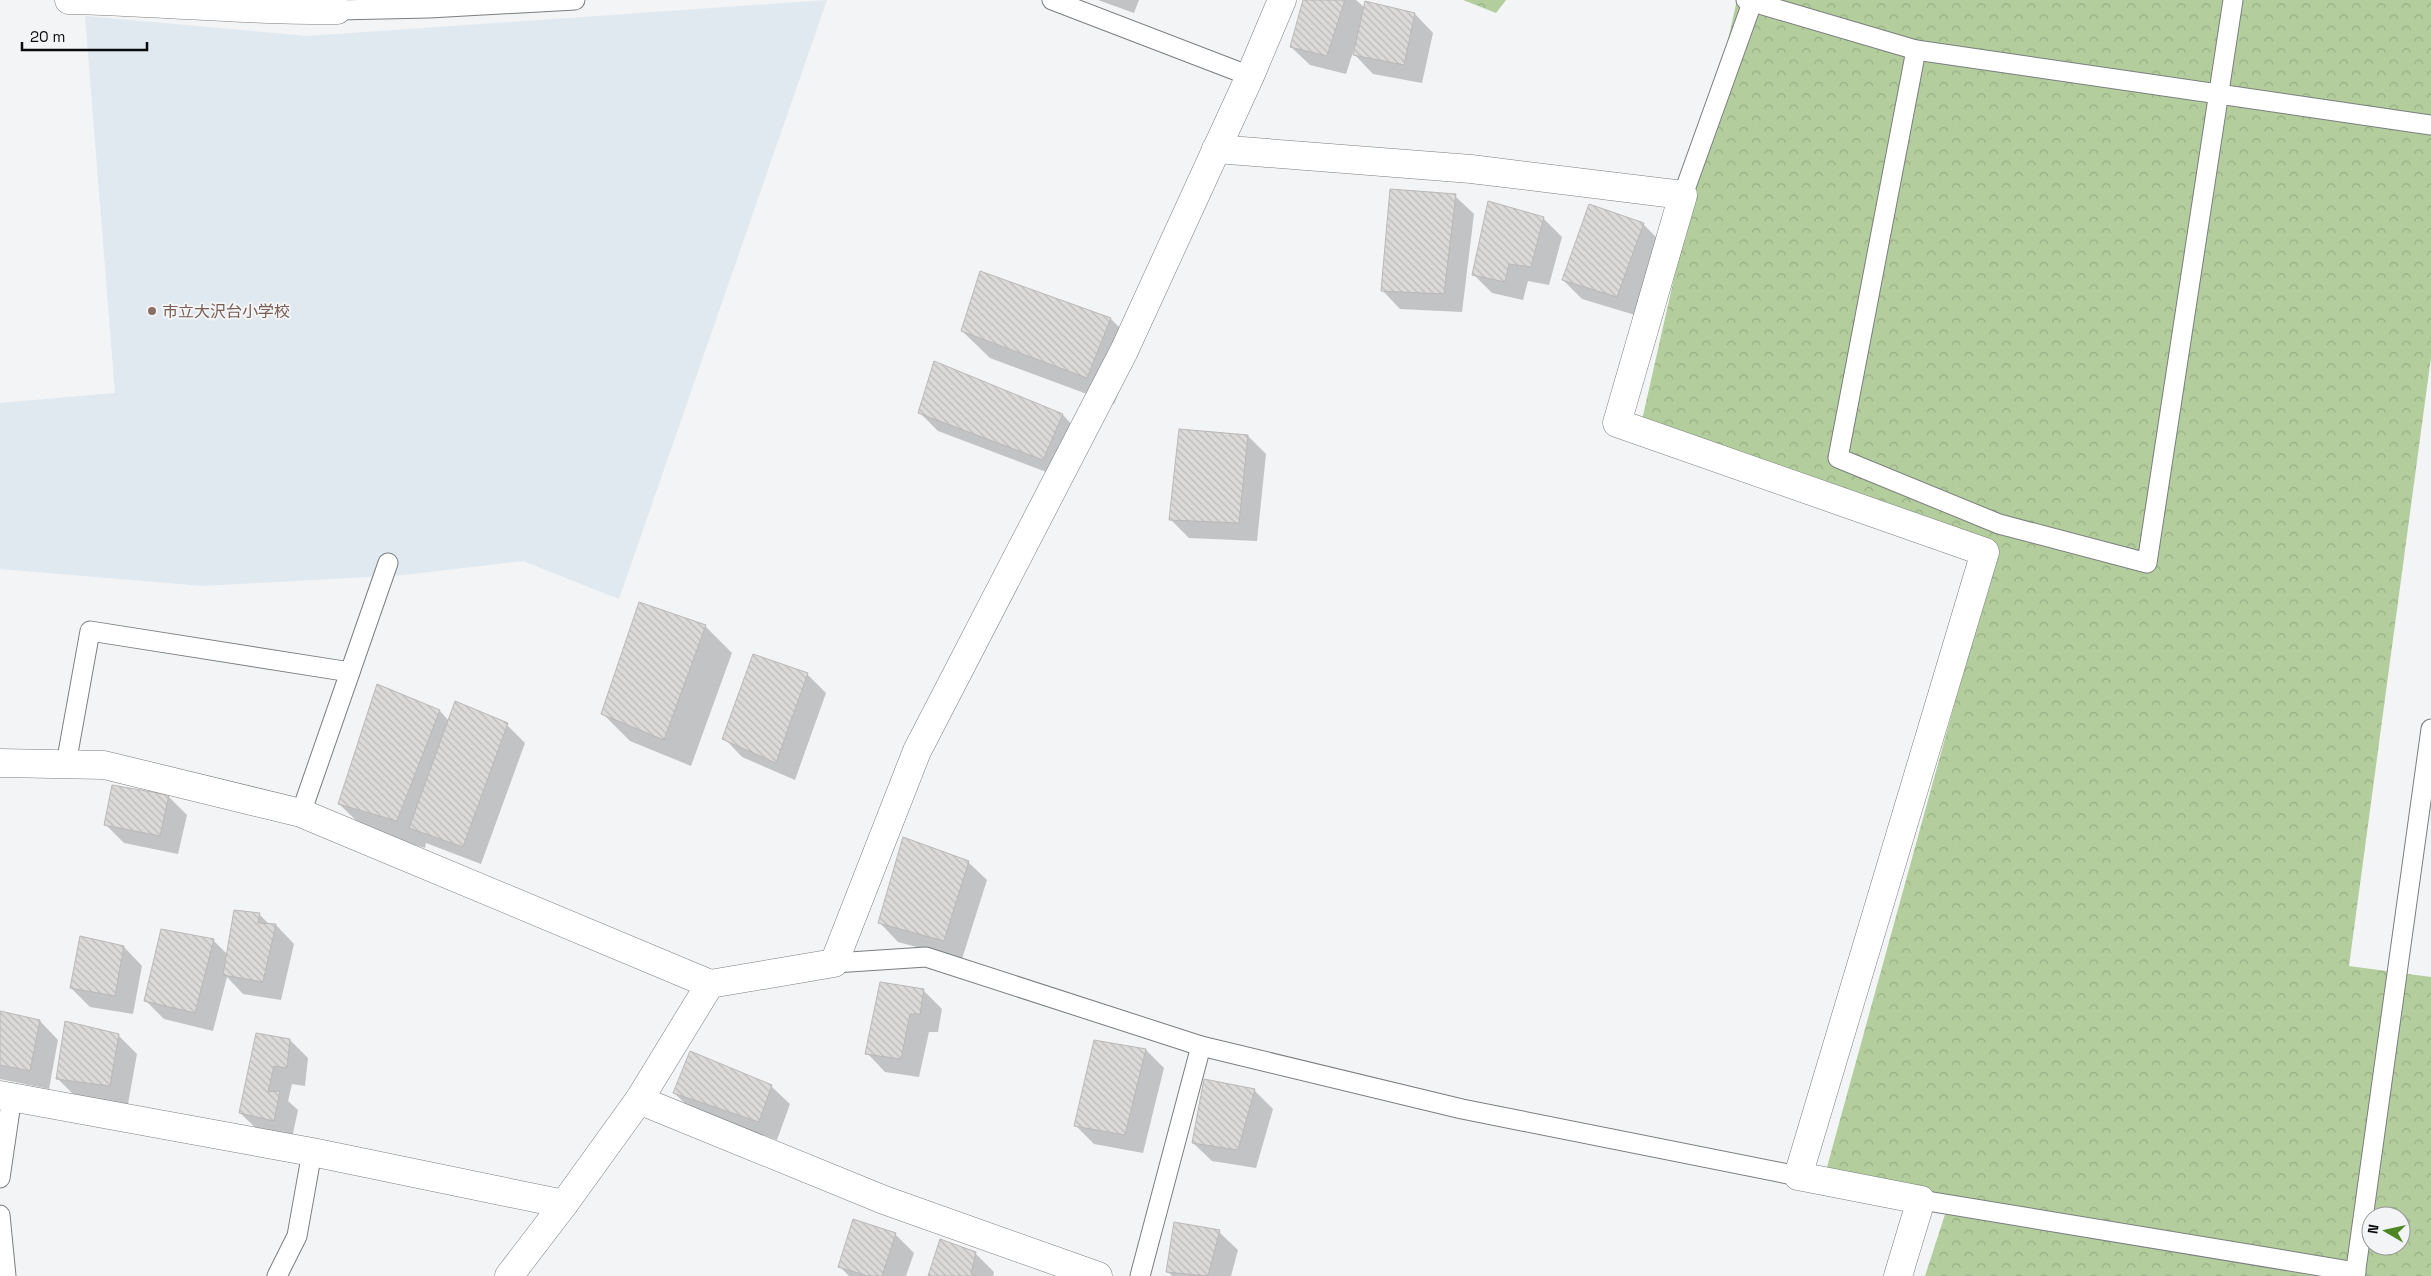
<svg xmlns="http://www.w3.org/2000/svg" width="2431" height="1276" viewBox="0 0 2431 1276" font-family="'Space Grotesk','Noto Sans JP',sans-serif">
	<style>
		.built { fill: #e0e9f0 }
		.forest { fill: url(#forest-crowns); fill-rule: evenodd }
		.shadow { fill: #0003 }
		.building { fill: url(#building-back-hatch); stroke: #bbb8b7 }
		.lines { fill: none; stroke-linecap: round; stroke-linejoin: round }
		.service-casing { stroke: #7b7e7f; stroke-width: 21 }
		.minor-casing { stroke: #7b7e7f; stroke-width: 29 }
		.service { stroke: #fff; stroke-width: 19 }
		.minor { stroke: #fff; stroke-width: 28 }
		.education-dot { fill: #8d6e63; stroke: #f2f4f6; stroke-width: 2 }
		.labels { text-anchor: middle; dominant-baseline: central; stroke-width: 4; stroke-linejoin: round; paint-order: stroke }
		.education-label { font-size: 16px; fill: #785e54; stroke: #f2f4f6; text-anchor: start }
	</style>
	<defs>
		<pattern id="forest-crowns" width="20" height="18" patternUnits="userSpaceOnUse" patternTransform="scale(1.25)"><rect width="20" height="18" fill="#b3cd9c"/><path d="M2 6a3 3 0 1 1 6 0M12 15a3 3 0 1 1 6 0" fill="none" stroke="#99af85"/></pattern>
		<pattern id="building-back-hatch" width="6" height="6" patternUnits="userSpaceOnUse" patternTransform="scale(1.25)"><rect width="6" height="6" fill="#dcd9d9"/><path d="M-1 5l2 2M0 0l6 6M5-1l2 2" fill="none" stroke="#bbb9b9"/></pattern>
	</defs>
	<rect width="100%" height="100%" fill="#f2f4f6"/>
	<path class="built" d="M827,0L619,599L523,561L404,575L203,586L0,569V403L115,393L85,16L308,36Z"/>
	<g class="forest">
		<path d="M1463,0H1506L1496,13Z"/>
		<path d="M1737,0H2431V357L2349,966L2431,977V1276H1925L1950,1199L1824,1178L1996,553L1642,420ZM2371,1216H2401V1246H2371Z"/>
	</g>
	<g class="shadow">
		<path d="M1098,0H1139L1134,13Z"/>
		<path d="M1304,0H1356L1365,8L1415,14L1433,33L1422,83L1373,74L1355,55L1356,47L1355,46L1346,74L1310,65L1291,47Z"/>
		<path d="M1455,196L1474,214L1462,312L1400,309L1382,290Z"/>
		<path d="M1543,218L1562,237L1549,285L1528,281L1523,300L1492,293L1473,274Z"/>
		<path d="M1643,224L1662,243L1635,315L1582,299L1563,280Z"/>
		<path d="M980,273L1111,319L1138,346L1114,404L990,358L962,331Z"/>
		<path d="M935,363L1063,415L1081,434L1062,478L938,431L919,412Z"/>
		<path d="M1248,436L1266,454L1257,541L1189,538L1170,519Z"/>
		<path d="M705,626L732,653L691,766L630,741L603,714Z"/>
		<path d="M807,674L826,693L795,780L742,757L724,738Z"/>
		<path d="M377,686L440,711L449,721L507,725L525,743L481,864L426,843L425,848L367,831L339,804Z"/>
		<path d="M168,796L187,815L178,854L124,843L105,824Z"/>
		<path d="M968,862L987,880L962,959L898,942L880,923Z"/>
		<path d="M259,914L270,925H276L294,944L281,1000L243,994L227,977L213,1031L164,1019L145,1000L213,940L228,955Z"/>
		<path d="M124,947L142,966L133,1014L90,1007L71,988Z"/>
		<path d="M923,990L942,1009L938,1032H929L919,1077L885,1072L867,1053Z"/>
		<path d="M0,1013L40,1021L58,1040L49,1089L0,1079Z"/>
		<path d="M118,1035L137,1054L128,1104L76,1097L57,1078Z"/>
		<path d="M290,1040L308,1058L305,1086L292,1084L288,1101L298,1110L292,1138L259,1131L240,1113Z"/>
		<path d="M1146,1050L1164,1068L1143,1153L1094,1144L1075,1125Z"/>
		<path d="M771,1086L790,1104L777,1140L693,1111L674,1093Z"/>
		<path d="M1254,1090L1273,1109L1256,1168L1212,1161L1193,1143Z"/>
		<path d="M1219,1232L1238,1250L1231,1276H1172L1167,1271Z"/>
		<path d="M895,1234L914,1253L906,1276H849L839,1266Z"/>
		<path d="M975,1253L994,1272L993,1276H930Z"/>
	</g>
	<g class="building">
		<path d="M1303,0H1345L1327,56L1290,47Z"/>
		<path d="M1365,1L1415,13L1404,65L1353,55Z"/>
		<path d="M1390,189L1456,194L1444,294L1381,291Z"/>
		<path d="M1488,201L1544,217L1531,267L1509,264L1505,282L1472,275Z"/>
		<path d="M1589,204L1644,223L1617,297L1562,280Z"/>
		<path d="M980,271L1111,318L1087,378L961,331Z"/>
		<path d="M934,361L1063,414L1043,460L918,413Z"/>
		<path d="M1179,429L1248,435L1239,523L1169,520Z"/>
		<path d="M639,602L706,625L664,740L601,714Z"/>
		<path d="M753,654L808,673L776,763L722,739Z"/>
		<path d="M377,684L440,710L397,821L338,804Z"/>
		<path d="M455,701L508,723L463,847L409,828Z"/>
		<path d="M112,785L169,795L160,836L104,825Z"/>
		<path d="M903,837L969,861L944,941L878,923Z"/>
		<path d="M234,910L260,913L258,923L276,924L263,982L223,975Z"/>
		<path d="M161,929L214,939L195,1013L144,1001Z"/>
		<path d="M80,936L124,946L115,996L70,988Z"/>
		<path d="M880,982L924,989L920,1014H910L901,1059L865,1054Z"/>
		<path d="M0,1011L40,1020L30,1071L0,1065Z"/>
		<path d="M65,1021L119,1034L110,1086L56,1079Z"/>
		<path d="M256,1033L290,1039L287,1068L274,1066L268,1092L280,1091L274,1121L239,1113Z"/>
		<path d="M1094,1040L1146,1049L1125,1135L1074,1126Z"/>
		<path d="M690,1051L772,1085L759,1122L673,1093Z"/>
		<path d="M1204,1079L1255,1089L1238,1150L1192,1143Z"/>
		<path d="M853,1219L896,1233L882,1276H868L838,1267Z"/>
		<path d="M1174,1222L1220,1230L1208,1276L1166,1272Z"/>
		<path d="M940,1239L976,1252L971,1274L976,1276H928Z"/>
	</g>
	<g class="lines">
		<g class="service-casing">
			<g id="service">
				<path d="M1052,0L1250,76"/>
				<path d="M1746,0L1916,50L2431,125"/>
				<path d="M337,10L429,8L575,0"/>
				<path d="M1916,50L1838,458L1999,524L2147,563L2233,0"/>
				<path d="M1683,195L1752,3"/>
				<path d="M66,764L90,631L350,672"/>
				<path d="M301,813L388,563"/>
				<path d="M834,963L926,957L1201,1046L1462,1109L1798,1176"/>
				<path d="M0,1178L12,1096"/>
				<path d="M1921,1200L2356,1272"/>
				<path d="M0,1215L6,1276"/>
				<path d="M277,1276L297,1236L312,1152"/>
				<path d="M1140,1276L1201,1046"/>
				<path d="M2355,1276L2431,729"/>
			</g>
		</g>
		<g class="minor-casing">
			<g id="minor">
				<path d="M69,0C158,2 248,11 337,10"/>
				<path d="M1216,149L1471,169L1683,195L1617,423L1985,552L1798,1176L1921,1200L1898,1276"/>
				<path d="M0,763L104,765L301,813L710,984L834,963L917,751L1124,351L1250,76L1282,0"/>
				<path d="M0,1095L312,1152L564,1204"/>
				<path d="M639,1100L884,1200L1098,1276"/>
				<path d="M509,1276L564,1204L639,1100L710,984"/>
			</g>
		</g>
		<use href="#service" class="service"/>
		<use href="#minor" class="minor"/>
	</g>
	<circle class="education-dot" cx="152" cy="311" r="5"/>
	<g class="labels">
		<g class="education-label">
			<text x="162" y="311">市立大沢台小学校</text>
		</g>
	</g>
	<g transform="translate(2386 1231) rotate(279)"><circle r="24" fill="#f2f4f6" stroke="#969798"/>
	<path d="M0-4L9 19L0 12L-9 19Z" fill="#4d8622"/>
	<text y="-8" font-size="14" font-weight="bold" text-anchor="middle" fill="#0b0b0c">N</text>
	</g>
	<path d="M22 42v8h125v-8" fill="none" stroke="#0b0b0c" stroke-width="2.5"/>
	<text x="30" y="42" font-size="15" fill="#0b0b0c" stroke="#f2f4f6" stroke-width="4" paint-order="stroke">20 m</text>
</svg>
